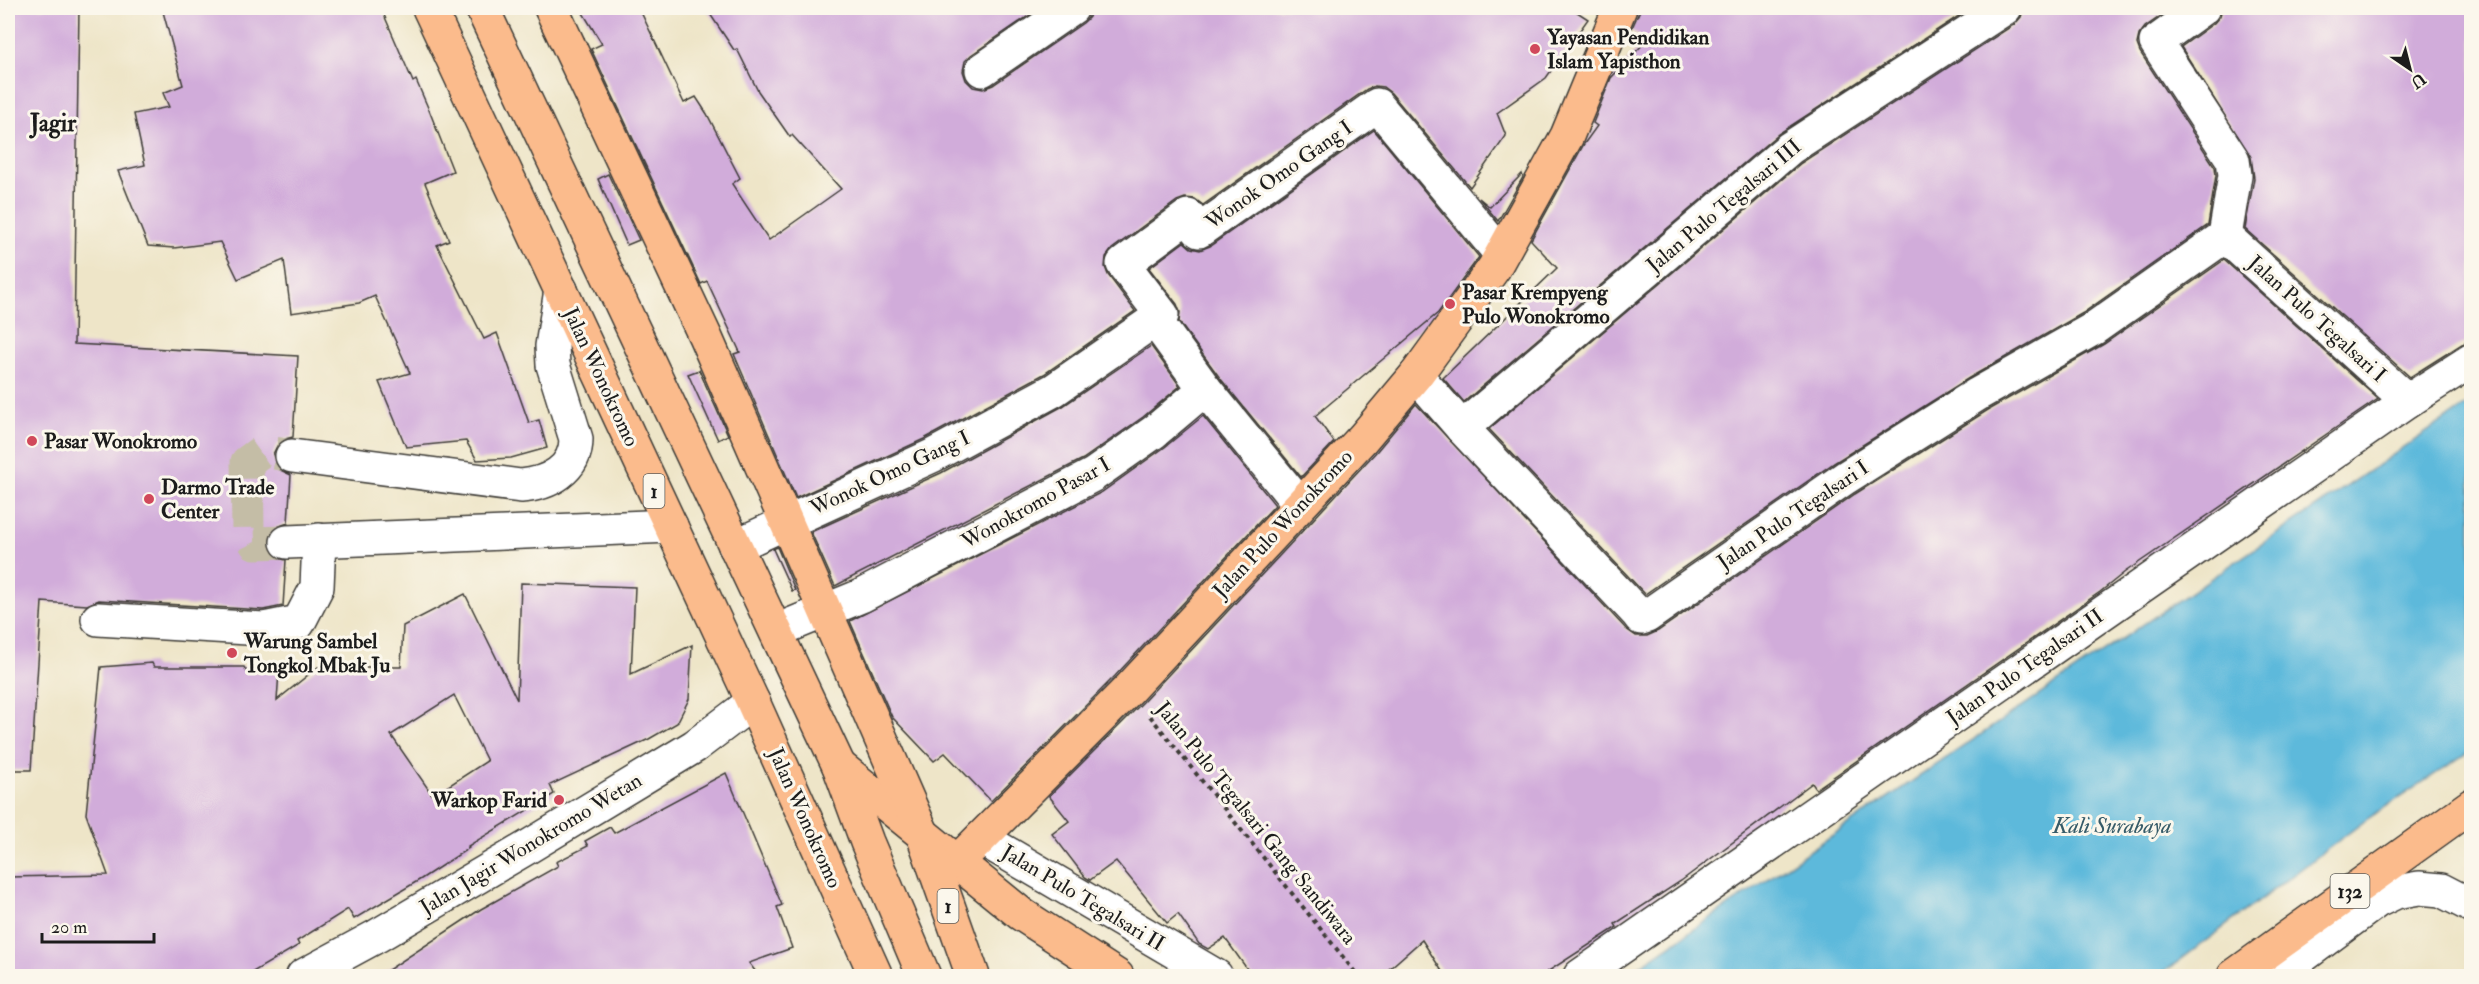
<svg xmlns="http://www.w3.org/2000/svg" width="2479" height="984" viewBox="0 0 2479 984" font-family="'IM FELL Double Pica',serif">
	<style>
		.water { fill: #5db9db; stroke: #3c6a7c; stroke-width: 1.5 }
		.building { fill: #d1acda; fill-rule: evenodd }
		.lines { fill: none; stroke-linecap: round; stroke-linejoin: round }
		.minor-tunnel { stroke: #c4bda6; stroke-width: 33; stroke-dasharray: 33 16; stroke-linecap: butt }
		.minor-casing { stroke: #3c3a36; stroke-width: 36 }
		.major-casing { stroke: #3c3a36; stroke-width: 36 }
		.highway-casing { stroke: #3c3a36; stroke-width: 36 }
		.path { stroke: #3c3a36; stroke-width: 4; stroke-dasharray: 4.5 4.5; stroke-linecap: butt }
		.minor { stroke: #fff; stroke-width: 33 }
		.major { stroke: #fbbb8c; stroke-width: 33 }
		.highway { stroke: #fbbb8c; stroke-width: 33 }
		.poi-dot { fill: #d1495b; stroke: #fbf7ec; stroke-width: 2 }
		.labels { text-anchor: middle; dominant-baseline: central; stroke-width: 6; stroke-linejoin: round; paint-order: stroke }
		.shield { fill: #fbf7ec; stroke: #5f5e5a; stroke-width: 1.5 }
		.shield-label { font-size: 20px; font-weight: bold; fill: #1c1c1c }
		.poi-label { font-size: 21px; font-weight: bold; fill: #1c1c1c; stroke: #fbf7ec; text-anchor: start }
		.street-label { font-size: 21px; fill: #1c1c1c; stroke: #fbf7ec }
		.water-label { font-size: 22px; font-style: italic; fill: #365b68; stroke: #fbf7ec }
		.quarter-label { font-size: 24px; font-weight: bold; fill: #1c1c1c; stroke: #fbf7ec }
	</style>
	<rect width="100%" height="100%" fill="#fbf7ec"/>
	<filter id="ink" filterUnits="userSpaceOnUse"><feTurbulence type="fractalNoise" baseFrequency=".0167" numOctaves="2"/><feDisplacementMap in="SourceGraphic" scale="12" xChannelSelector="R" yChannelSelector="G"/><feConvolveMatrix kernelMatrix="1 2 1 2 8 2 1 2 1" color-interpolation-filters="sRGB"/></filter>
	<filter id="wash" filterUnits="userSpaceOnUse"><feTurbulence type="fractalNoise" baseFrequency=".008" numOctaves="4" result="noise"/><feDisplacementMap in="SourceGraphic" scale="24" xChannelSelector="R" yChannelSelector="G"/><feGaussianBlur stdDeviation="1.35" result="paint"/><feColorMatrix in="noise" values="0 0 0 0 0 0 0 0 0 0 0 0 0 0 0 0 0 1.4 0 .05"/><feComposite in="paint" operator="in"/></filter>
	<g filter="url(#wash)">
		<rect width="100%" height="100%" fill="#eee5c8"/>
		<path class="water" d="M2471,402V750L2366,820L2159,976H1625Z"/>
		<g id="blocks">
			<g class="building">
				<path d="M8,8H79L74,344L298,356L293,437L285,439L278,444L273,454L275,463L280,470L291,475L288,523L277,527L271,533L268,542L272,552L278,558L286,560L283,606L263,610L99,600L87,605L42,602L31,770H8Z"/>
				<path d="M162,8H381L413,82L416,80L429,110L453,171L425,183L449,240L437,245L484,339L497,333L529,423L539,420L547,448L511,458L477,460L466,441L406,447L379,382L410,373L375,296L359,303L291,313L284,260L238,279L220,242L174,248L148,246L118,171L145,165L134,114L169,107L163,93L183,85Z"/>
				<path d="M580,8H639L684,103L696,97L707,114L740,178L732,184L769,240L841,189L792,135L790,137L758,91L737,49L734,50L706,8H1040L971,55L965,61L963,71L966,80L973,87L983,89L993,85L1083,23L1089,17L1091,8H1571L1588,19L1546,78L1497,113L1506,136L1470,187L1391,93L1383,87L1375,86L1367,89L1203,205L1195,199L1185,198L1177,201L1112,249L1106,257L1105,267L1108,275L1135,311L1044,374L924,439L796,498L734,354L740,352L707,281L701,284L591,49L602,44Z"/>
				<path d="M1641,8H1971L1778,134L1464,402L1443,378L1557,268L1531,240L1584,144L1597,126L1593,123L1611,78L1646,41L1631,30Z"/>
				<path d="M2024,8H2172L2145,27L2139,35L2137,44L2140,52L2215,167L2216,175L2208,225L2083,313L1969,378L1834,463L1645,594L1489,429L1801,163L2015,24L2021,17Z"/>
				<path d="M2222,8H2472V341L2462,344L2410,377L2245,229L2254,178L2251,157L2181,47L2214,23L2220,16Z"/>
				<path d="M1374,130L1479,257L1438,313L1315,416L1334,442L1301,477L1220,378L1179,322L1180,312L1177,304L1149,268L1184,242L1191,248L1200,250L1210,246Z"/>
				<path d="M608,174L639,240L627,245L598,179Z"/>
				<path d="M1522,174L1523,177L1498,221L1479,198L1490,207Z"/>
				<path d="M2224,260L2378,399L2125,572L2100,592L1816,789L1812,783L1681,881L1615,924L1617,927L1541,976H1445L1422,940L1381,976H1252L1225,938L1208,949L1199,944L1178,914L1167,923L1116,861L1090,880L1085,877L1052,834L1069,821L1049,796L1143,702L1377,451L1416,404L1626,629L1636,636H1647L1658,631L1855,494L1988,410L2104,344Z"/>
				<path d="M1151,346L1180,386L1143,417L1083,459L835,586L811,532L941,473L1063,406Z"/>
				<path d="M699,370L728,435L718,440L688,374Z"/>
				<path d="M1203,416L1275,505L1115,676L991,801L945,753L934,761L892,717L850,621L1102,492L1165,447Z"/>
				<path d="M777,547L795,590L792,591L773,549Z"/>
				<path d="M521,583L635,587L631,674L692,645L689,699L677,723L649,739L550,785L554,794L468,846L469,848L421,879L354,919L348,909L297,941L299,945L246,976H8V877L108,875L86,814L101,667L152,663L154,667H244L247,672H279L277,700L318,667H401L403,626L465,594L517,700ZM454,695L487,761L433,796L391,735Z"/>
				<path d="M726,773L782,905L777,907L792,948L749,963L759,976H379L481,909L558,866L556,862L588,846L585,841L610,827L614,833Z"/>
			</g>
		</g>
	</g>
	<g filter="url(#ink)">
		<use href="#blocks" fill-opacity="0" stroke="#3c3a36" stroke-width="1.5"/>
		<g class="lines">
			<path class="minor-tunnel" d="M287,542L255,543L248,529L247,462L262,451L292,456"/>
			<g class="minor-casing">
				<g id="minor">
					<path d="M982,70L1072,8"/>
					<path d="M2225,236L2408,401"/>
					<path d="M1416,375L1462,428L1638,614L1641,618L1647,616L1845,478L1978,394L2093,329L2225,236L2235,175L2233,160L2156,42L2203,8"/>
					<path d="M1205,389L1300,505"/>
					<path d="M1462,428L1790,148L2005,8"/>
					<path d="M292,456L521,486C548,484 576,470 576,439L553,365L552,346L561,290"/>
					<path d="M287,542L671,526"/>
					<path d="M735,546L932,456L1054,390L1162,315L1123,264L1188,216L1199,231L1377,105L1501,254"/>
					<path d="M98,619L264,629L299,622L317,587L319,540"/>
					<path d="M776,631L861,596L1093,475L1154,432L1205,389L1155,320"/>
					<path d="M981,838L1216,976"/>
					<path d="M303,976L377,936L528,847L695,746L753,702"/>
					<path d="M1580,976L2408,401L2472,360"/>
					<path d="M2276,976L2377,901L2396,892L2419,888L2441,890L2472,906"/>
				</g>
			</g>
			<g class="major-casing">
				<g id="major">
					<path d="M839,766L1021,914L1117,976"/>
					<path d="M956,863L1129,689L1363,438L1416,375L1494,268L1567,136L1620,8"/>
					<path d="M2234,976L2472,805"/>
				</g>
			</g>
			<g class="highway-casing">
				<g id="highway">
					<path d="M429,8L753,702L876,976"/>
					<path d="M482,8L839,766L867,842L924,976"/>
					<path d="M551,8L705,336L923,835L973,976"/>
				</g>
			</g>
			<path class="path" d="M1150,716L1355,972L1357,976"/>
			<use href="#minor" class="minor"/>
			<use href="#major" class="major"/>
			<use href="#highway" class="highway"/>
		</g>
	</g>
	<g class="poi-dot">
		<circle cx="1535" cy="49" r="6"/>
		<circle cx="1450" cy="304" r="6"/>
		<circle cx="32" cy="441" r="6"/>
		<circle cx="149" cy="499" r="6"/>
		<circle cx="232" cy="653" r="6"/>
		<circle cx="559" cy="800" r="6"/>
	</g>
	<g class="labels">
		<g class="shield">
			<rect x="643.5" y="474" width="21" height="34" rx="4.5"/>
			<rect x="2330.5" y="874" width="39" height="34" rx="4.5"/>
			<rect x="937.5" y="889" width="21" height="34" rx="4.5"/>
		</g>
		<g class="shield-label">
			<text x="654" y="491">1</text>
			<text x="2350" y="891">132</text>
			<text x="948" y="906">1</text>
		</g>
		<g class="poi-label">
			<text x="1547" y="37">Yayasan Pendidikan<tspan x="1547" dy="24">Islam Yapisthon</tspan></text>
			<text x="1462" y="292">Pasar Krempyeng<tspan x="1462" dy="24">Pulo Wonokromo</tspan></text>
			<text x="44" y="441">Pasar Wonokromo</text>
			<text x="161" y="487">Darmo Trade<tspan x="161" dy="24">Center</tspan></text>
			<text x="244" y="641">Warung Sambel<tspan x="244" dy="24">Tongkol Mbak Ju</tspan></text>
			<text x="547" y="800" text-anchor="end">Warkop Farid</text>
		</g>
		<g class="street-label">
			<text transform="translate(1279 175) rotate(-35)">Wonok Omo Gang I</text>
			<text transform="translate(1724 206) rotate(-40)">Jalan Pulo Tegalsari III</text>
			<text transform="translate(2317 319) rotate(42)">Jalan Pulo Tegalsari I</text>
			<text transform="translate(601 377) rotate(65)">Jalan Wonokromo</text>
			<text transform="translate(890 473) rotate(-25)">Wonok Omo Gang I</text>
			<text transform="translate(1036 503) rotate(-29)">Wonokromo Pasar I</text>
			<text transform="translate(1793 515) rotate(-34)">Jalan Pulo Tegalsari I</text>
			<text transform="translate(1283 524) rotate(-47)">Jalan Pulo Wonokromo</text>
			<text transform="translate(2025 667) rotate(-35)">Jalan Pulo Tegalsari II</text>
			<text transform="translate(805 818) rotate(66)">Jalan Wonokromo</text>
			<text transform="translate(1256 823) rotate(51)">Jalan Pulo Tegalsari Gang Sandiwara</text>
			<text transform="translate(531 844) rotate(-31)">Jalan Jagir Wonokromo Wetan</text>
			<text transform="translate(1083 898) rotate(31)">Jalan Pulo Tegalsari II</text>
		</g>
		<g class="water-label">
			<text x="2112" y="826">Kali Surabaya</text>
		</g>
		<g class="quarter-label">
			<text x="53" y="123">Jagir</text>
		</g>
	</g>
	<rect width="2479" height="984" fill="none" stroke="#fbf7ec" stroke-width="30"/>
	<g transform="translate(2410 69) rotate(145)" stroke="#fbf7ec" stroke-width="4.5" paint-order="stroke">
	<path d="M0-4.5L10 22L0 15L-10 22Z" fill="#1c1c1c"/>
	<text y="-9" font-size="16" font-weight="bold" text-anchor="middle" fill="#1c1c1c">U</text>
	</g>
	<path d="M42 933v9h112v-9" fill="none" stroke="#1c1c1c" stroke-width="3"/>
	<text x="51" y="933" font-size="18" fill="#1c1c1c" stroke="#fbf7ec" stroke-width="4.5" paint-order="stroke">20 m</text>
</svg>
